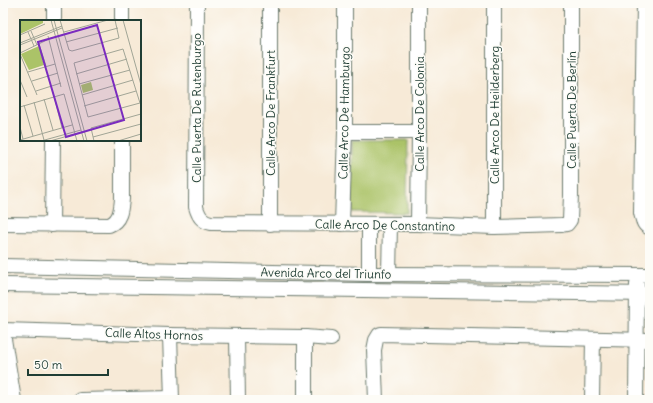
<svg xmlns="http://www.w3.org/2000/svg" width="653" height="403" viewBox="0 0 653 403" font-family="Delius,sans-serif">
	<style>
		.green { fill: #abc368; stroke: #65804e }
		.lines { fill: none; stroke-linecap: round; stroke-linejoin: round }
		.minor-casing { stroke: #6b7a6d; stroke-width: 16 }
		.minor { stroke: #fff; stroke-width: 14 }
		.labels { text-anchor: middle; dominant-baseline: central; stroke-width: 3; stroke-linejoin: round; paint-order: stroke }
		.street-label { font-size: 12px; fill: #1f3d34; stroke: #fdfcf7 }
		.inset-road { fill: none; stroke: #a1a596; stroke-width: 1 }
		.view { fill: #7b2cbf; fill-opacity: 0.15; stroke: #7b2cbf; stroke-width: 2 }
		.inset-edge { fill: none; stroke: #1f3d34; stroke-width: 2 }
	</style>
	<rect width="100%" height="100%" fill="#fdfcf7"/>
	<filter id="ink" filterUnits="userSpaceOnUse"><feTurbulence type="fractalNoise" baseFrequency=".025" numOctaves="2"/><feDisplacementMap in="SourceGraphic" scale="8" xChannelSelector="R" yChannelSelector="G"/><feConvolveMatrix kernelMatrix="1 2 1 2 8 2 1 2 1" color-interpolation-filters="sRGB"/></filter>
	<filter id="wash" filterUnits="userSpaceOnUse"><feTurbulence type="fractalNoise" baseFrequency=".012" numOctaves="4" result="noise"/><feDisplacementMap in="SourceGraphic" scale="16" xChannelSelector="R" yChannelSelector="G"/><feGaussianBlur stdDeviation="0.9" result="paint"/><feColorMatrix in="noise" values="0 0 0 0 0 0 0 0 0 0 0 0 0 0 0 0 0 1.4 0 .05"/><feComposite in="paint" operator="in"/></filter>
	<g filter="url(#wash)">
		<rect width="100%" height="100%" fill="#f7ead7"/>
		<path class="green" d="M352,140H408L407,213L352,212Z"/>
	</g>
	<g filter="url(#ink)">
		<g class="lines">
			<g class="minor-casing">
				<g id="minor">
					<path d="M197,3L196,207C199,217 202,221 211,223L418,224L494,227L562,225L567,224L570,220L571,195V3"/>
					<path d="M494,3V227"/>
					<path d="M644,3L641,213C643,220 643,225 650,228"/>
					<path d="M54,21V3"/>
					<path d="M122,21V3"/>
					<path d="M345,132H419"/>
					<path d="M3,224L109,225C120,221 121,210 122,199V140"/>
					<path d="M270,224V3"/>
					<path d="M342,224L345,132V3"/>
					<path d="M418,224L419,132V3"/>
					<path d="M52,225L53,140"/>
					<path d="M3,266L369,274L650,275"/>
					<path d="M369,274V225"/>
					<path d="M389,274L390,225"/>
					<path d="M3,285L650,294"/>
					<path d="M3,330L170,335L305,337L331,339"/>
					<path d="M3,333L14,400"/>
					<path d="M170,335L172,400"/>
					<path d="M237,336L238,400"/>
					<path d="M305,337V400"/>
					<path d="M80,400L171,398"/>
					<path d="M376,400L374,350L376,340L379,335L381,334L650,340"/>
					<path d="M592,400L593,339"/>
					<path d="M636,400L637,284"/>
				</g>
			</g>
			<use href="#minor" class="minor"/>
		</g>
	</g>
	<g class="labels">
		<g class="street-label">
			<text transform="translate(196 108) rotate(-90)">Calle Puerta De Rutenburgo</text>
			<text transform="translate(571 110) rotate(-90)">Calle Puerta De Berlín</text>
			<text transform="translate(270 113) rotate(-90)">Calle Arco De Frankfurt</text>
			<text transform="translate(344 113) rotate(-89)">Calle Arco De Hamburgo</text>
			<text transform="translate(419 114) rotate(-90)">Calle Arco De Colonia</text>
			<text transform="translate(494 115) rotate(-90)">Calle Arco De Heilderberg</text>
			<text transform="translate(385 225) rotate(1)">Calle Arco De Constantino</text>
			<text transform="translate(326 273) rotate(1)">Avenida Arco del Triunfo</text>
			<text transform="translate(154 334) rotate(2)">Calle Altos Hornos</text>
		</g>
	</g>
	<g transform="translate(20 20)">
		<rect width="121" height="121" fill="#f7ead7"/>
		<path d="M23,0V3L0,14V1ZM19,26L24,45L9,50L1,34ZM71,62L73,70L63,73L61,65Z" fill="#abc368"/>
		<path class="inset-road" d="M31,0L64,121M34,0L67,121M40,0L49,30L52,31L99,18L95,0M103,0L121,65M11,11L17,25M8,12L14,26M44,12L88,0M0,15L25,4M28,16L41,67M46,22L98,8M0,23L42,6M19,24L26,46M0,25L42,8M103,29L120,83L68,97L54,43ZM0,33L29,19M0,34L17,75M8,52L35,44M56,54L107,39M0,60L7,77M12,61L38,53M59,64L110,50M16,71L41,63M62,75L113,60M34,76L42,108M24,79L33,110M14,82L24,120M4,85L13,116M64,86L116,71M0,87L44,74L57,121M0,107L3,119M73,117L121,104M0,120L52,105M21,121L61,110M30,121L62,112M74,121L71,108L121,94M98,121L121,114"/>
		<path class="view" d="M77,5L104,100L46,117L18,22Z"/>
		<rect width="121" height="121" class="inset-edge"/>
	</g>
	<rect width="653" height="403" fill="none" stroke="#fdfcf7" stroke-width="16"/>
	<path d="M28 369v6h80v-6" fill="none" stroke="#1f3d34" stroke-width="2"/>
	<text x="34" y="369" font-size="12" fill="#1f3d34" stroke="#fdfcf7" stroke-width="3" paint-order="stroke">50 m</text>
</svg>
